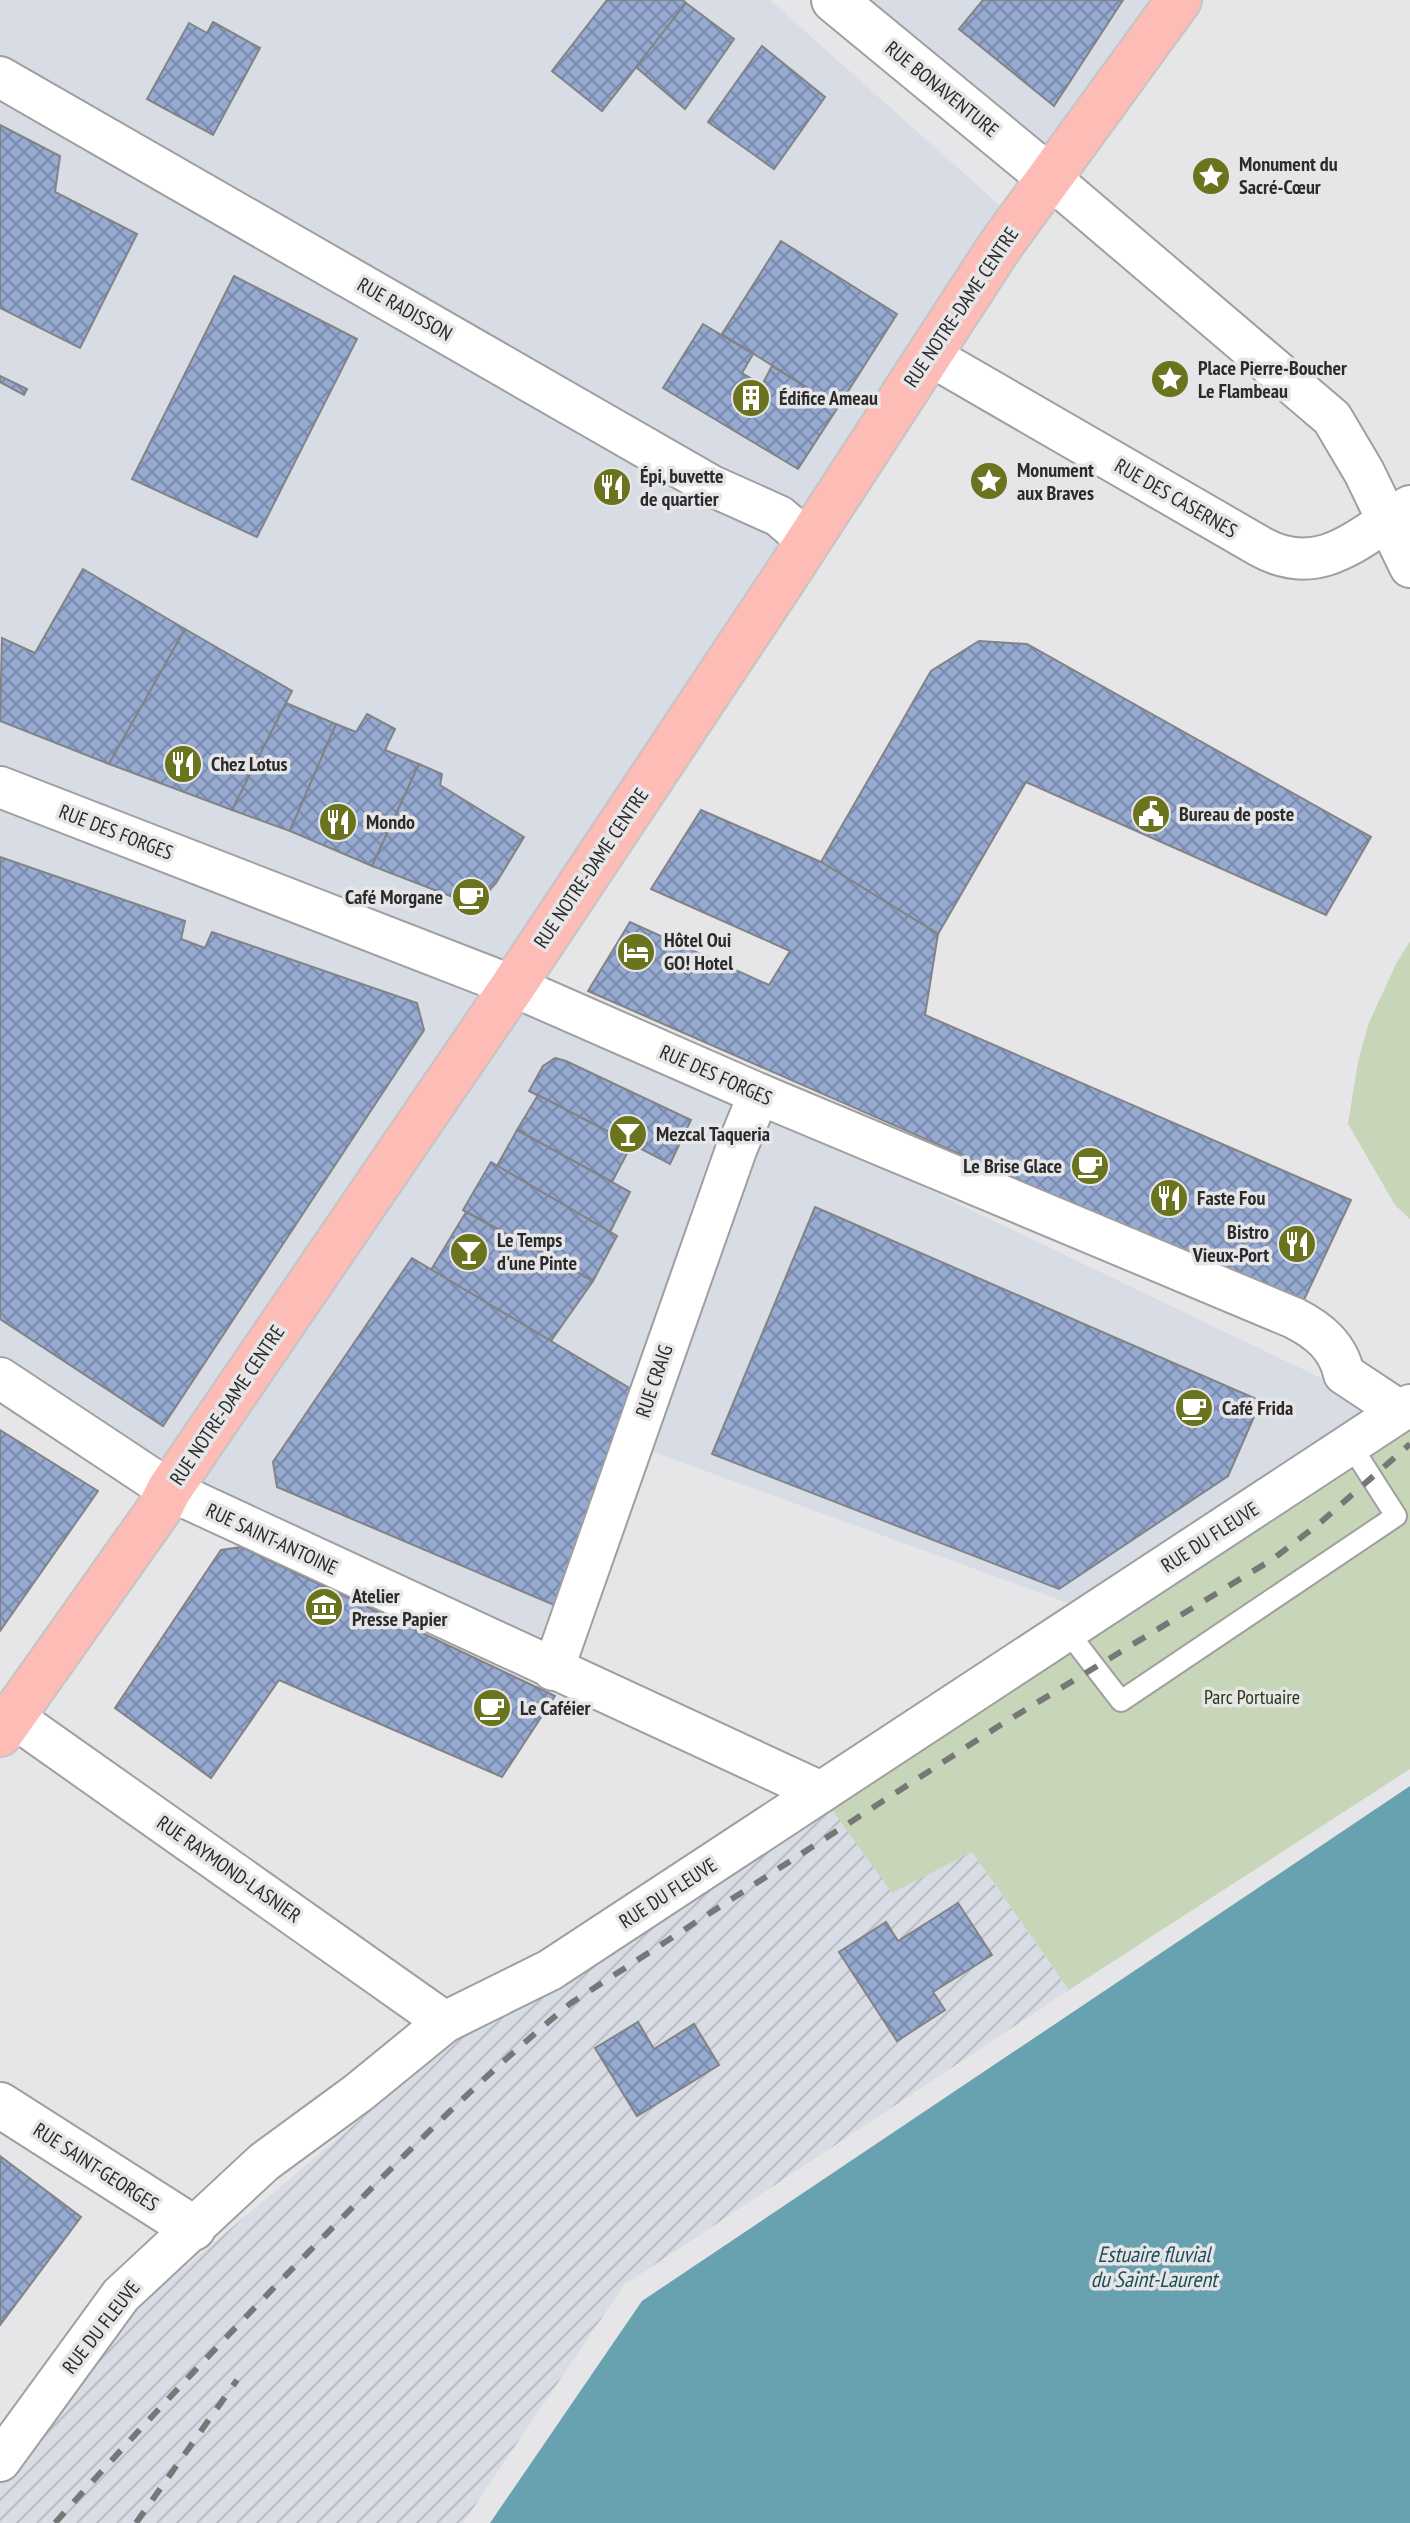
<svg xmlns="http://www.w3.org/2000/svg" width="1410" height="2523" viewBox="0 0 1410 2523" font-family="'PT Sans Narrow',sans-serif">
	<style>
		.built { fill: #d8dce4 }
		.industrial { fill: url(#industrial-furrows) }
		.park { fill: #c7d6b8 }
		.water { fill: #68a1af }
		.building { fill: url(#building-cross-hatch); stroke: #828384; stroke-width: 2 }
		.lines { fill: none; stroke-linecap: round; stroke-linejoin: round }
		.service-casing { stroke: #9f9fa1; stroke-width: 24 }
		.minor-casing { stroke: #9f9fa1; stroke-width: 44 }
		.tertiary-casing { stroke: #9f9fa1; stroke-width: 48 }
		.primary-casing { stroke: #c4c4c4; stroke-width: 48 }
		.service { stroke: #fff; stroke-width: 20 }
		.minor { stroke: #fff; stroke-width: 40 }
		.tertiary { stroke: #fff; stroke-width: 44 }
		.primary { stroke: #fdbcb6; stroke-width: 44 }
		.rail { stroke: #777778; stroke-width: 6; stroke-dasharray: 14 14; stroke-linecap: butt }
		.labels { text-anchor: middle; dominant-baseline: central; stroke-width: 7; stroke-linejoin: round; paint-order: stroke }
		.street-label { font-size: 20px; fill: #2b2b2b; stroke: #e6e6e8 }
		.poi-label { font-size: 20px; font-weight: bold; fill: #2b2b2b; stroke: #e6e6e8; text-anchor: start }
		.park-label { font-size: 20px; fill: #283b0d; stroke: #e6e6e8 }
		.water-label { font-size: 22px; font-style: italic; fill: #1d4e5a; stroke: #e6e6e8 }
	</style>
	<defs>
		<pattern id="industrial-furrows" width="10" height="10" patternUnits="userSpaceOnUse" patternTransform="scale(2)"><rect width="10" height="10" fill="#d8dce4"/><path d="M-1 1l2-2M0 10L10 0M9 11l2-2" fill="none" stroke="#babdc4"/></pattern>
		<pattern id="building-cross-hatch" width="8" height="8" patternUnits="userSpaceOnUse" patternTransform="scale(2)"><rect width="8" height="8" fill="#95a9d1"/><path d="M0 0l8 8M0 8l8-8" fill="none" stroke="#7a8aaa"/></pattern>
	</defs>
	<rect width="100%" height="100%" fill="#e6e6e8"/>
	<g class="built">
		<path d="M0,0H770L1024,227L814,528L0,73Z"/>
		<path d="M816,0H1183L1041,194Z"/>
		<path d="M0,80L821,545L511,978L0,784Z"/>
		<path d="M0,798L507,989L169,1488L0,1373Z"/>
		<path d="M514,994L747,1098L573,1684L171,1490Z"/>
		<path d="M751,1100L798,1127L1390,1411L1090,1611L648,1450Z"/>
	</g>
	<path class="industrial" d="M828,1804L971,1851L1069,1990L624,2285L463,2523H0V2481L127,2316L452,2042Z"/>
	<g class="park">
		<path d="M1410,941V1219L1395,1205L1348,1124L1358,1062L1368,1025L1396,964Z"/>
		<path d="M1410,1415V1769L1069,1990L972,1852L892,1893L828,1804Z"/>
	</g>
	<path class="water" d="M1410,1786V2523H490L642,2301Z"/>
	<g class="building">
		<path d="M607,0H683L686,3L602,111L552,71Z"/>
		<path d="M983,0H1123L1054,106L959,29Z"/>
		<path d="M686,3L734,39L685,109L636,67Z"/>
		<path d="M213,22L260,48L213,135L147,99L189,23L207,33Z"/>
		<path d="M762,46L825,97L774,169L708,122Z"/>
		<path d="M0,125L60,156L55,192L137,234L80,348L0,308Z"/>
		<path d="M781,241L897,314L838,407L722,334Z"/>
		<path d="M234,276L357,339L257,537L132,479Z"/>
		<path d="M703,324L753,354L742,373L762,385L772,366L838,407L798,469L663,388Z"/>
		<path d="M0,376L27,389L24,395L0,382Z"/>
		<path d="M83,569L185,629L109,764L0,721L2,638L35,653Z"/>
		<path d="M185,629L292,691L232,810L109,764Z"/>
		<path d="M979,641L1027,644L1371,837L1326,915L1026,782L938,934L821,862L931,671Z"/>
		<path d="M286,703L336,724L290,831L232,810Z"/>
		<path d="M367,714L395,729L385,750L419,764L372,866L290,831L336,724L356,732Z"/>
		<path d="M419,764L442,774L440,785L524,837L496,883L479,902L471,904L372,866Z"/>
		<path d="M701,810L821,862L938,934L925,1015L1351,1200L1302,1304L588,991L630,922L769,985L790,951L651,889Z"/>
		<path d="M0,857L185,921L181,939L205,948L212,932L417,1003L424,1030L163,1426L0,1319Z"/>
		<path d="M555,1058L566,1061L691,1120L670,1164L529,1091L543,1066Z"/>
		<path d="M538,1095L632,1144L612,1182L517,1130Z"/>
		<path d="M517,1130L630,1192L610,1232L497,1166Z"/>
		<path d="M491,1162L617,1236L593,1281L463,1210Z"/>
		<path d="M815,1207L1261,1401L1228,1476L1059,1589L712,1454Z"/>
		<path d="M466,1212L593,1281L551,1341L431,1270Z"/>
		<path d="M412,1258L641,1395L561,1608L277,1487L273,1462Z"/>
		<path d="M0,1430L98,1491L0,1631Z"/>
		<path d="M241,1547L555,1696L502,1777L279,1680L211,1778L115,1708L221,1550Z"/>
		<path d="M958,1903L992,1955L933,1992L945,2010L897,2041L839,1952L886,1922L898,1941Z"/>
		<path d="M638,2022L654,2049L694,2024L719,2065L637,2116L595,2048Z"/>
		<path d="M0,2156L81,2217L0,2325Z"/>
	</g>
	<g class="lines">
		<g class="service-casing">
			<path id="service" d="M1067,1631L1121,1701L1396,1516L1350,1444"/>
		</g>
		<g class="minor-casing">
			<g id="minor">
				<path d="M0,77L712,486L779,516L808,541"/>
				<path d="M1050,178L1332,418L1364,472L1410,567"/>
				<path d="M929,355L1261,547C1321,580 1360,536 1410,506"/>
				<path d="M0,787L513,986L759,1094L1294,1318C1318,1330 1338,1346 1344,1374L1400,1411"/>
				<path d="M0,1378L169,1490L821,1792"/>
				<path d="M553,1670L736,1150L759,1094"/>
				<path d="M13,1717L445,2022"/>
				<path d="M0,2461L121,2295L264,2162L358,2093L445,2022L550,1970L1410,1405"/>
			</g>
		</g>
		<g class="tertiary-casing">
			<g id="tertiary">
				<path d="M834,0L1050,178"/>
				<path d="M0,2105L193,2228"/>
			</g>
		</g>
		<g class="primary-casing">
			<path id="primary" d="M0,1734L160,1508L169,1490L513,986L783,580L1000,246L1179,0"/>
		</g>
		<use href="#service" class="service"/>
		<use href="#minor" class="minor"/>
		<use href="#tertiary" class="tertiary"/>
		<use href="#primary" class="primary"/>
		<g class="rail">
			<path d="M55,2523C149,2418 246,2315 345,2215C418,2141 491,2069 571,2003L1002,1724L1273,1559L1321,1522L1410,1444"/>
			<path d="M136,2523L237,2380"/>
		</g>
	</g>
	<defs>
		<g id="sight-disc" transform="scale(2)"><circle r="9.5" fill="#6a731d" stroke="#e6e6e8"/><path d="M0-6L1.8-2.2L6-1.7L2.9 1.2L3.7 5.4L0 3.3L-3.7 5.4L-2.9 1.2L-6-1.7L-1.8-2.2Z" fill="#fff"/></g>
		<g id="building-disc" transform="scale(2)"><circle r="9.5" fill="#6a731d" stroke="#e6e6e8"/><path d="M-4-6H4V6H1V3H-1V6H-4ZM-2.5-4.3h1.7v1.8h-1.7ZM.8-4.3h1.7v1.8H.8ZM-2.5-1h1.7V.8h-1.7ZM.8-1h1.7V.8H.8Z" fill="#fff"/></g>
		<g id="restaurant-disc" transform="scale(2)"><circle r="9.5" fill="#6a731d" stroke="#e6e6e8"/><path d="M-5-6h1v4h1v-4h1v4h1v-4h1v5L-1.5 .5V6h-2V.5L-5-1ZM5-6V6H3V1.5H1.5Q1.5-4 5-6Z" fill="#fff"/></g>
		<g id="civic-disc" transform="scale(2)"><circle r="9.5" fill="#6a731d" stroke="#e6e6e8"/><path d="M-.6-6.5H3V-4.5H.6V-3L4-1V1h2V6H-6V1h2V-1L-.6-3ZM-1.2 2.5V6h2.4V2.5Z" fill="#fff"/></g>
		<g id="cafe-disc" transform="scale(2)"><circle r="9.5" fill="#6a731d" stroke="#e6e6e8"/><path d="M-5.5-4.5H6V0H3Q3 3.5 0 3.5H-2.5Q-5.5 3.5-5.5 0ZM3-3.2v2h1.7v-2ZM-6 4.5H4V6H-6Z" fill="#fff"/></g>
		<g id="hotel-disc" transform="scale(2)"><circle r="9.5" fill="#6a731d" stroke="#e6e6e8"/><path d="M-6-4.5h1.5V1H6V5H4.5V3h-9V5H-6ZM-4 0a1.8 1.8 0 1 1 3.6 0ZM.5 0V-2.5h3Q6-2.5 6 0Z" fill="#fff"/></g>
		<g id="bar-disc" transform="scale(2)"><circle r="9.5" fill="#6a731d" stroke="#e6e6e8"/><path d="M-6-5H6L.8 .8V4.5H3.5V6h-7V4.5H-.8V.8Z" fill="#fff"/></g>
		<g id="museum-disc" transform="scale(2)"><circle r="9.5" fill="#6a731d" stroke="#e6e6e8"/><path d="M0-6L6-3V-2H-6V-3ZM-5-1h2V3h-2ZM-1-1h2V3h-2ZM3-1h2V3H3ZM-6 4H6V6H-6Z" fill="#fff"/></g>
	</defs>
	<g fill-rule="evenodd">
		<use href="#sight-disc" x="1211" y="176"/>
		<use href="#sight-disc" x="1170" y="379"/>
		<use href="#building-disc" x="751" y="398"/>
		<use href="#sight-disc" x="989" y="481"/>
		<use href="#restaurant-disc" x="612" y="487"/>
		<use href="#restaurant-disc" x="183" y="764"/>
		<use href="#civic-disc" x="1151" y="814"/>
		<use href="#restaurant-disc" x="338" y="822"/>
		<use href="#cafe-disc" x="471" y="897"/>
		<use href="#hotel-disc" x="636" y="952"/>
		<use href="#bar-disc" x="628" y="1134"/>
		<use href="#cafe-disc" x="1090" y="1166"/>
		<use href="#restaurant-disc" x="1169" y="1198"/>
		<use href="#restaurant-disc" x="1297" y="1244"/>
		<use href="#bar-disc" x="469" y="1252"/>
		<use href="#cafe-disc" x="1194" y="1408"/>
		<use href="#museum-disc" x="324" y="1607"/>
		<use href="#cafe-disc" x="492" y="1708"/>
	</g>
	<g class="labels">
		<g class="street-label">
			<text transform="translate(942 89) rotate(39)">RUE BONAVENTURE</text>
			<text transform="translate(961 307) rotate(-56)">RUE NOTRE-DAME CENTRE</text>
			<text transform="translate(405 309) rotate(30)">RUE RADISSON</text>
			<text transform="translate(1176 498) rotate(30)">RUE DES CASERNES</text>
			<text transform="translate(116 832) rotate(21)">RUE DES FORGES</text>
			<text transform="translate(591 868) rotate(-56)">RUE NOTRE-DAME CENTRE</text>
			<text transform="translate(716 1075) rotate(24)">RUE DES FORGES</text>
			<text transform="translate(654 1381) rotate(-71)">RUE CRAIG</text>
			<text transform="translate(227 1405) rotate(-56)">RUE NOTRE-DAME CENTRE</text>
			<text transform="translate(1210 1537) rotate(-33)">RUE DU FLEUVE</text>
			<text transform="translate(272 1539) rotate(25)">RUE SAINT-ANTOINE</text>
			<text transform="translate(229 1869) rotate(35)">RUE RAYMOND-LASNIER</text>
			<text transform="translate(668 1893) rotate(-33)">RUE DU FLEUVE</text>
			<text transform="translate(96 2167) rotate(33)">RUE SAINT-GEORGES</text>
			<text transform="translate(101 2327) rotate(-52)">RUE DU FLEUVE</text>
		</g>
		<g class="poi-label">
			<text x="1239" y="164">Monument du<tspan x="1239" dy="23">Sacré-Cœur</tspan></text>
			<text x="1198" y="368">Place Pierre-Boucher<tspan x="1198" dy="23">Le Flambeau</tspan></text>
			<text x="779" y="398">Édifice Ameau</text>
			<text x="1017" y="470">Monument<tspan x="1017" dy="23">aux Braves</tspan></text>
			<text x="640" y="476">Épi, buvette<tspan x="640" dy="23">de quartier</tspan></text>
			<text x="211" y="764">Chez Lotus</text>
			<text x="1179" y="814">Bureau de poste</text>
			<text x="366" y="822">Mondo</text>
			<text x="443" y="897" text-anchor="end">Café Morgane</text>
			<text x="664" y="940">Hôtel Oui<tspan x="664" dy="23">GO! Hotel</tspan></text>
			<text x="656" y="1134">Mezcal Taqueria</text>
			<text x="1062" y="1166" text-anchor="end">Le Brise Glace</text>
			<text x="1197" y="1198">Faste Fou</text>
			<text x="1269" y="1232" text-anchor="end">Bistro<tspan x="1269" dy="23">Vieux-Port</tspan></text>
			<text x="497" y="1240">Le Temps<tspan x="497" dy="23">d'une Pinte</tspan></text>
			<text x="1222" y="1408">Café Frida</text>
			<text x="352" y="1596">Atelier<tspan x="352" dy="23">Presse Papier</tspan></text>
			<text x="520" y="1708">Le Caféier</text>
		</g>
		<g class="park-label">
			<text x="1252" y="1697">Parc Portuaire</text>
		</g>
		<g class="water-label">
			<text x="1154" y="2254">Estuaire fluvial<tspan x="1154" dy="25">du Saint-Laurent</tspan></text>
		</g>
	</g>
</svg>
